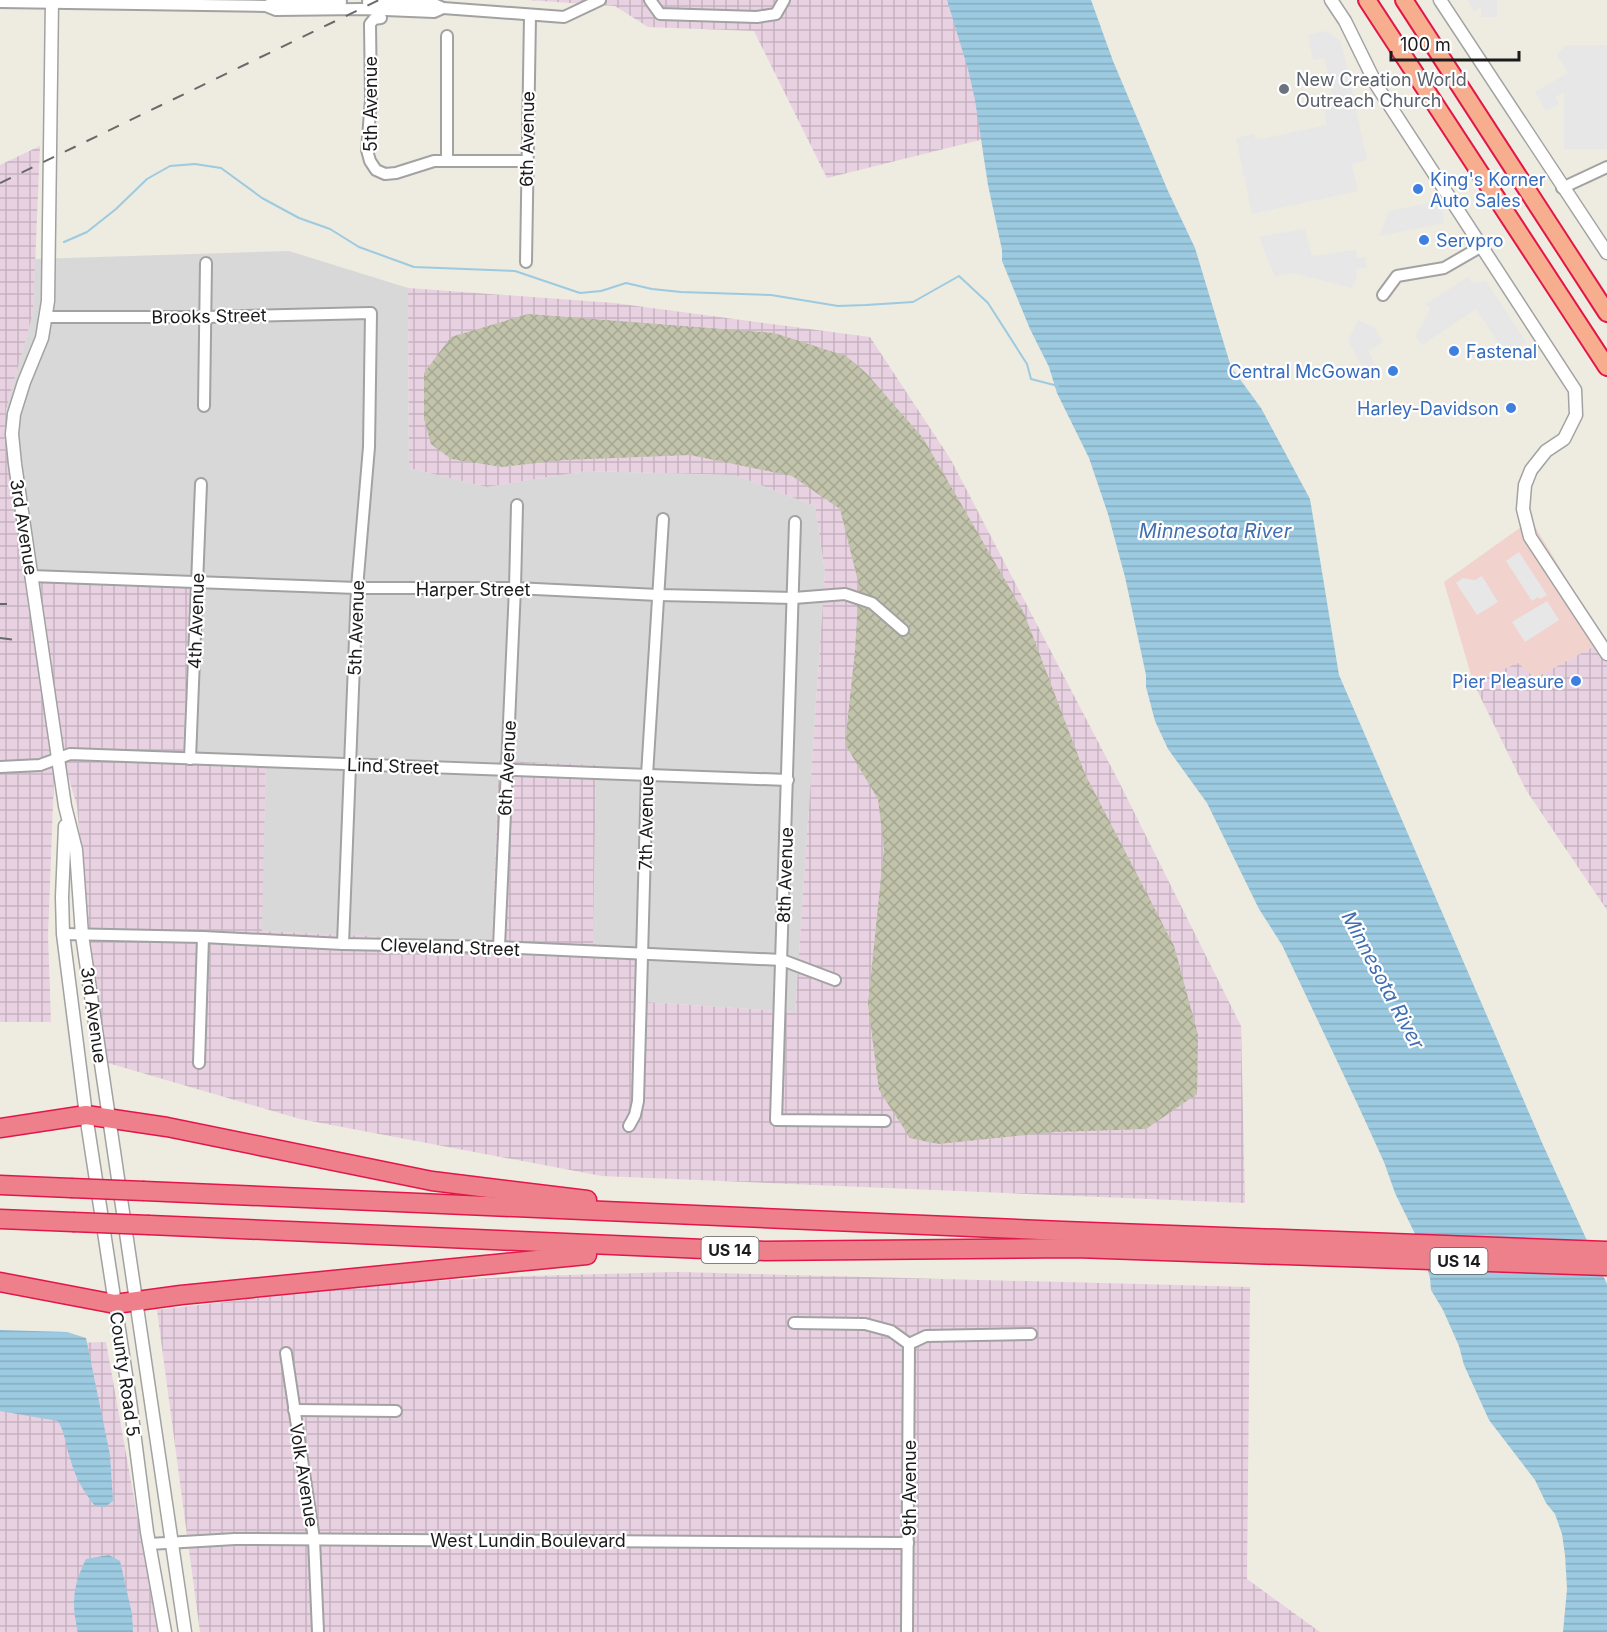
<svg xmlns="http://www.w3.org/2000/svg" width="1607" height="1632" viewBox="0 0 1607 1632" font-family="Inter,sans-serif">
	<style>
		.residential { fill: #d9d8d8 }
		.commercial { fill: #f1d2cd }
		.industrial { fill: url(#industrial-grid) }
		.construction { fill: url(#construction-cross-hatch) }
		.parking { fill: #e7e7e7 }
		.water { fill: url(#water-rules) }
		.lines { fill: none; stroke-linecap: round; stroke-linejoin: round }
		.stream { stroke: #9ccae0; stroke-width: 2 }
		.minor-casing { stroke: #a2a2a2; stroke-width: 14 }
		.tertiary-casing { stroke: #a2a2a2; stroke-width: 15 }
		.trunk-casing { stroke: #e21649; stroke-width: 20 }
		.motorway-casing { stroke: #e21649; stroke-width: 21 }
		.minor { stroke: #fff; stroke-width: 10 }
		.tertiary { stroke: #fff; stroke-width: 12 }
		.trunk { stroke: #f6ae8f; stroke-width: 16 }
		.motorway { stroke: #ed808a; stroke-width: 18 }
		.rail { stroke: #696969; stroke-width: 2; stroke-dasharray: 12 12; stroke-linecap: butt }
		.motorway-bridge-casing { stroke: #e21649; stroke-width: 21; stroke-linecap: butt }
		.motorway-bridge { stroke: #ed808a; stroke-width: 18 }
		.worship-dot { fill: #6b7280; stroke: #fff; stroke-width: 2 }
		.shop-dot { fill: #3f7fe0; stroke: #fff; stroke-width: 2 }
		.labels { text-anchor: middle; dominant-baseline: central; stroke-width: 4.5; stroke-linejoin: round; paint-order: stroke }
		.shield { fill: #fff; stroke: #5f5f5f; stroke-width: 1.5 }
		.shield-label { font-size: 16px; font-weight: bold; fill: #1b1b1b }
		.worship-label { font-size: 18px; fill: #5b616d; stroke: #fff; text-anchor: start }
		.street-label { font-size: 18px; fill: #1b1b1b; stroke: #fff }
		.shop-label { font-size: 18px; fill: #366cbe; stroke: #fff; text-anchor: start }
		.water-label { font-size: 20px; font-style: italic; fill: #426fb1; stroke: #fff }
	</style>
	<defs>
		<pattern id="industrial-grid" width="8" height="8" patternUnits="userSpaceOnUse" patternTransform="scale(1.5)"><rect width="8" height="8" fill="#e8d1e1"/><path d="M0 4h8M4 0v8" fill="none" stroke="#c6b3c0"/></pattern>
		<pattern id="construction-cross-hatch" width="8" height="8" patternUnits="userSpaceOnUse" patternTransform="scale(1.5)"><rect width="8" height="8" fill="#c1c3ab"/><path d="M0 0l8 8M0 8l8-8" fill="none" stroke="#a5a793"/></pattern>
		<pattern id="water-rules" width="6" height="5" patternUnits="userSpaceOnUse" patternTransform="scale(1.5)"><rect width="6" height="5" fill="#9ccae0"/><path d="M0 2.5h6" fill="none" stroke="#86adc0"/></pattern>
	</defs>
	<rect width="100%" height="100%" fill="#eeebe0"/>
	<path class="residential" d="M289,251L408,288L409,468L487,487L586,471L735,475L815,506L825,572L795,1012L646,1002L593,945L596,766L499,761L492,942L261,931L266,756L183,752L191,575L23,570L6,410L33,313L35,259Z"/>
	<path class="commercial" d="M1531,520L1604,641L1535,678L1518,664L1473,682L1444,582Z"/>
	<g class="industrial">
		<path d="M527,0H979L1000,135L827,178L754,31L648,27L615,6Z"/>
		<path d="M40,146L33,313L6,410L23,570L54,777L48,936L51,1022H0V165Z"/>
		<path d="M408,288L614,303L870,337L951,460L1119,782L1241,1026L1245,1203L602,1176L300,1119L108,1063L89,944L77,806L66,769L36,571L191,575L183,751L266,755L262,931L492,942L499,761L596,765L593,944L648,948L646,1002L795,1012L825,572L815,506L735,475L586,471L487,487L409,468Z"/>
		<path d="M1604,641L1607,644V910L1526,790L1473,682L1518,663L1535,678Z"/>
		<path d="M677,1272L1250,1287L1247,1579L1320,1632H200L157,1310L374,1284L529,1276Z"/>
		<path d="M106,1342L158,1632H0V1345Z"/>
	</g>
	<path class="construction" d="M528,314L774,333L846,356L866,373L923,438L1024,613L1085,774L1174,946L1198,1035L1197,1094L1146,1129L1055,1132L938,1144L910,1138L879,1090L868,1004L884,848L878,799L845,744L855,651L859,585L840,509L792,476L690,455L564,460L502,467L451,459L431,444L424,419V373L451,337Z"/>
	<g class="parking">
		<path d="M1467,0H1497V17H1481V7L1474,11Z"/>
		<path d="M1325,31L1341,41L1367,160L1352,164L1358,191L1252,214L1236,138L1254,134L1256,140L1327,125L1321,96L1332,93L1324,58L1313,60L1308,35Z"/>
		<path d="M1566,45H1607V149H1564V92L1555,97L1559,104L1546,111L1535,92L1568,73L1557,55Z"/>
		<path d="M1434,202L1442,208L1444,223L1379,236L1389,211Z"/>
		<path d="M1305,229L1312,256L1356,250L1357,258L1365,257L1367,268L1356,269L1357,278L1352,288L1293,273L1275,277L1259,237Z"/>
		<path d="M1468,277L1472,283L1486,281L1526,342L1520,346L1500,345L1476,309L1422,345L1416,336L1430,309L1426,304Z"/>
		<path d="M1358,320L1374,327L1383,342L1368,351L1382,376L1371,382L1348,341Z"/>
		<path d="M1519,552L1547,595L1540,599L1538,597L1532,601L1506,561Z"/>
		<path d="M1482,576L1498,602L1477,615L1456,583L1463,578L1475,580Z"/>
		<path d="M1547,601L1559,620L1525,642L1512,622Z"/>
	</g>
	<g class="water">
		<path d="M947,0H1091L1113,61L1168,191L1195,248L1231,367L1261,408L1310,499L1339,675L1543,1145L1607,1284V1632H1563L1567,1589L1565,1555L1562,1534L1555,1514L1546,1503L1535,1480L1489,1420L1464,1365L1459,1346L1443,1310L1431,1290L1430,1278L1420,1244L1395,1193L1384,1162L1357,1103L1282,945L1259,909L1207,803L1168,749L1155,721L1146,687V675L1125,577L1108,514L1089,458L1057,393L1049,367L1030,329L1002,261V250L988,185L975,100L968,69Z"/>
		<path d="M0,1330L67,1332L86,1338L110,1455L113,1501L105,1507L95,1506C83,1491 75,1477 70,1458C65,1444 66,1435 58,1421L0,1411Z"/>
		<path d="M109,1555L120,1561L132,1614L133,1632H78C71,1603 73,1585 86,1559Z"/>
	</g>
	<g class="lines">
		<path class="stream" d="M64,242L87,232L116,209L147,179L170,166L195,164L221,168L262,198L299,218L330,229L359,247L414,267L515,271L580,293L601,291L626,283L652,289L681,292L771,295L838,306L866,305L913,302L959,276L988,303L1027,364L1031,379L1058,386"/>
		<g class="minor-casing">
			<g id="minor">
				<path d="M650,0L660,14L757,17L776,14L784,0"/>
				<path d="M0,2L266,6L276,10L361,9L434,12L443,8"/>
				<path d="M368,2L434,4L443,8L564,17L600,0"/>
				<path d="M266,6L276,2H341"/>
				<path d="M381,18L374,19L370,24L371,100L367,150L370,161L376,170L385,174L396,173L434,161H527"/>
				<path d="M447,36V161"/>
				<path d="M1562,188L1607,167"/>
				<path d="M526,262L530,16"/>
				<path d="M1383,295L1397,276L1444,268L1482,246"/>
				<path d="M46,317H206L371,313L369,447L357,588L343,944"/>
				<path d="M204,406L206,263"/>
				<path d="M795,522L776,1120L885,1121"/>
				<path d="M31,576L357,588H515L658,595L794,598L845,594L872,603L903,630"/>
				<path d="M190,759L201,484"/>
				<path d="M0,767L40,765L70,754L788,780"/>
				<path d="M63,934L203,937L343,944L499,947L782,960L835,980"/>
				<path d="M499,947L515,588L517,505"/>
				<path d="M199,1063L203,937"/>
				<path d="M629,1126L635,1115L638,1101L647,775L663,519"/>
				<path d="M794,1323L865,1324L891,1331L909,1344"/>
				<path d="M909,1344L926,1336L1031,1334"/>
				<path d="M286,1353L314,1539L318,1632"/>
				<path d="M294,1410L396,1411"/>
				<path d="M149,1544L235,1539L908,1543"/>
				<path d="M907,1632L909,1344"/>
			</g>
		</g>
		<g class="tertiary-casing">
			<g id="tertiary">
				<path d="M52,0L48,301L42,338L24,382L14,414L12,434L15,464L65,806L76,850L82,935L185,1632"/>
				<path d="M1331,0L1345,21L1377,86L1575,390L1576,415L1564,439L1546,451L1531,470L1525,485L1523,509L1530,537L1607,654"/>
				<path d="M1440,0L1607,253"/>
				<path d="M65,826L62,897L63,934L86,1115L130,1401L147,1532L165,1632"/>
			</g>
		</g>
		<g class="trunk-casing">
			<g id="trunk">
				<path d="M1367,0L1607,367"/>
				<path d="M1404,0L1607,313"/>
			</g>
		</g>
		<g class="motorway-casing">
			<g id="motorway">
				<path d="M0,1128L86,1115L167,1127L432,1181L587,1200"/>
				<path d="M0,1185L71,1188"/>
				<path d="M144,1191L1063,1231L1607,1251"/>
				<path d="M0,1219L73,1222"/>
				<path d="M149,1225L750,1251L1076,1248L1607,1266"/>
				<path d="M0,1282L115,1304L181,1295L587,1255"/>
			</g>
		</g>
		<use href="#minor" class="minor"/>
		<use href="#tertiary" class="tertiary"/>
		<use href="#trunk" class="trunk"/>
		<use href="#motorway" class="motorway"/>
		<g class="rail">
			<path d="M0,183L379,0"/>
			<path d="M0,604H7"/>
			<path d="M0,638L17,640"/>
		</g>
		<g class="motorway-bridge-casing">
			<g id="motorway-bridge">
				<path d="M71,1188L144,1191"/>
				<path d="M73,1222L149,1225"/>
			</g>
		</g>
		<use href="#motorway-bridge" class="motorway-bridge"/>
	</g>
	<circle class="worship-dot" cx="1284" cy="89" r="6"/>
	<g class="shop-dot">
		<circle cx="1418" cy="189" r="6"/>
		<circle cx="1424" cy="240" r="6"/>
		<circle cx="1454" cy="351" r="6"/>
		<circle cx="1393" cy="371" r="6"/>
		<circle cx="1511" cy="408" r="6"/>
		<circle cx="1576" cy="681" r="6"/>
	</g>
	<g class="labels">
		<g class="shield">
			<rect x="701.5" y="1237" width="57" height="26" rx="4.5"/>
			<rect x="1430.5" y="1248" width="57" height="26" rx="4.5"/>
		</g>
		<g class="shield-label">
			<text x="730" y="1250">US 14</text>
			<text x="1459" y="1261">US 14</text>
		</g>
		<g class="worship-label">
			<text x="1296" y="79">New Creation World<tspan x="1296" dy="21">Outreach Church</tspan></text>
		</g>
		<g class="street-label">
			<text transform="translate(370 104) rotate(-90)">5th Avenue</text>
			<text transform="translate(527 139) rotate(-89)">6th Avenue</text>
			<text transform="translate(209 316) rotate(-1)">Brooks Street</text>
			<text transform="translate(24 527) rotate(81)">3rd Avenue</text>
			<text x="473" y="589">Harper Street</text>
			<text transform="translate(196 621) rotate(-88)">4th Avenue</text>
			<text transform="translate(356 628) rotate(-88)">5th Avenue</text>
			<text transform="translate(393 766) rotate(2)">Lind Street</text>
			<text transform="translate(507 768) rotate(-87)">6th Avenue</text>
			<text transform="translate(646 823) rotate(-89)">7th Avenue</text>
			<text transform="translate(785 875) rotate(-88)">8th Avenue</text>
			<text transform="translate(450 947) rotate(2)">Cleveland Street</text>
			<text transform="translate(94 1015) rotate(82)">3rd Avenue</text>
			<text transform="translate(125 1374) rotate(82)">County Road 5</text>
			<text transform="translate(304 1475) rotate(81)">Volk Avenue</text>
			<text transform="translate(909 1488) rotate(-90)">9th Avenue</text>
			<text x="528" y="1540">West Lundin Boulevard</text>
		</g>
		<g class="shop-label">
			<text x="1430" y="179">King's Korner<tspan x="1430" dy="21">Auto Sales</tspan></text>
			<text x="1436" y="240">Servpro</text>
			<text x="1466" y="351">Fastenal</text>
			<text x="1381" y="371" text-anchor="end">Central McGowan</text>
			<text x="1499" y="408" text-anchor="end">Harley-Davidson</text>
			<text x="1564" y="681" text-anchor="end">Pier Pleasure</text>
		</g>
		<g class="water-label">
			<text x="1215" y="531">Minnesota River</text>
			<text transform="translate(1383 980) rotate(62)">Minnesota River</text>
		</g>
	</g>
	<path d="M1391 51v9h128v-9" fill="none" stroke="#1b1b1b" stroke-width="3"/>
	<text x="1400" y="51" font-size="18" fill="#1b1b1b" stroke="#ffffff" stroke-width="4.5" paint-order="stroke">100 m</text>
</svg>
